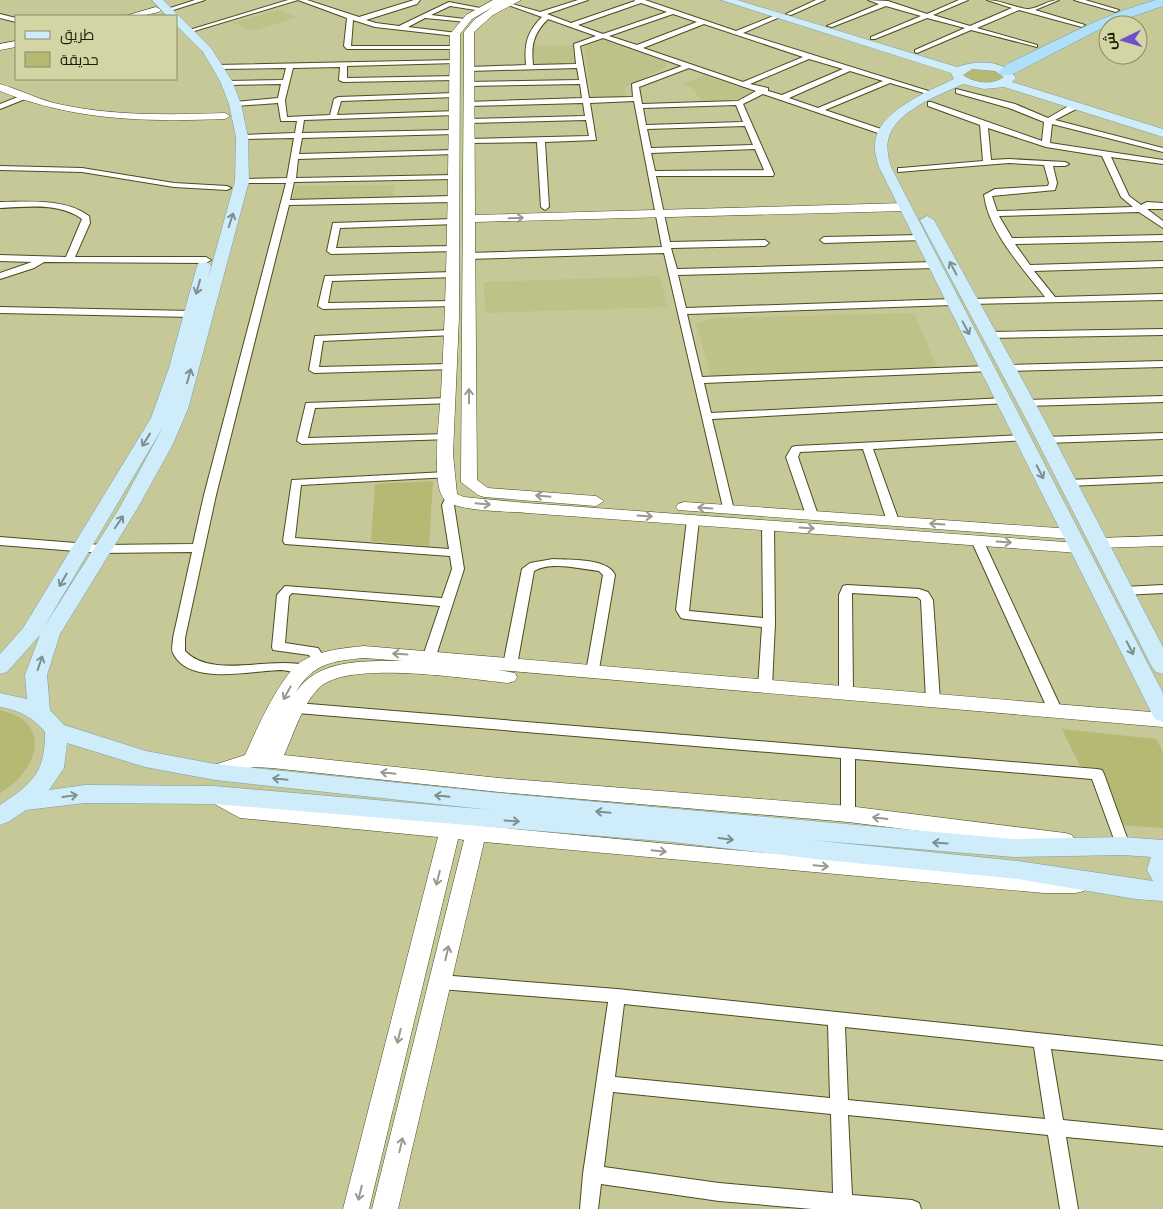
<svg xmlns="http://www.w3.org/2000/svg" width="1163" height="1209" viewBox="0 0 1163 1209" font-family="'Open Sans',Cairo,sans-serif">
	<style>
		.built { fill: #bec288 }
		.green { fill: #b5b973 }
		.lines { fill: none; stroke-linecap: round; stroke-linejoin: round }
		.street-casing { stroke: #4b4d1f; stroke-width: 2 }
		.secondary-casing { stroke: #4b4d1f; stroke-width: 1 }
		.primary-casing { stroke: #7c9ca5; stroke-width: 1 }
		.highway-casing { stroke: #7c9ca5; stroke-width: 1 }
		.street { fill: #fff; fill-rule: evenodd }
		.secondary { fill: #fff; fill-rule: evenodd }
		.primary { fill: #cfecfb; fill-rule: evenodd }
		.highway { fill: #afe0f9; fill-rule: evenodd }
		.oneway { stroke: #999990 }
		.oneway2 { stroke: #7e8f8e }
	</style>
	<rect width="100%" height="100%" fill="#c6c997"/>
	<g class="built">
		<path d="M277,10L297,17L253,31L233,23Z"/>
		<path d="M602,39L668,63L664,68L629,85L625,89L626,97L592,98L584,47Z"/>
		<path d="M573,45L575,65L535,66L534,46Z"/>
		<path d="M704,75L756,93L741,99L701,102L695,90L683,84Z"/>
		<path d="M395,185L393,200L292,201L296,186Z"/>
		<path d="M660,276L667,307L485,313L484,282Z"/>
		<path d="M914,313L937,367L711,376L696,324L714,318Z"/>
	</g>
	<g class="green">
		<path d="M973,69L997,71L1003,78C992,85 971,85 963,74Z"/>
		<path d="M433,481L429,546L371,541L375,484Z"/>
		<path d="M0,710C54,722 38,771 0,793Z"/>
		<path d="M1062,729L1156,739L1163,752V828L1120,825L1099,768L1080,766Z"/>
	</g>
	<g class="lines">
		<g class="street-casing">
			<g id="street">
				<path d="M195,0H205L167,12L164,10Z"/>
				<path d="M288,0H307L359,17L414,0H420L417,4L366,20L376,23L399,26L449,2L485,9L482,11L450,6L431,15L465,19L467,20V22L425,18L408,27L457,33L458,34L455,36L375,27L353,20L351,46H457V48L455,49H347L344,46L347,18L298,0L191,32L186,31Z"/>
				<path d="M578,0H588L547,14L571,23L635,1L634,0H645L736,31L776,15H780V17L743,33L938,94L934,96L890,83L825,110L887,131V135H884L763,94L743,104L774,174L773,176H656L670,242L765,240L769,243L765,246L671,248L677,269L934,262L939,265L934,268L678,275L686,308L952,299L957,302L952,305L687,314L702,377L988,366L993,369L992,371L704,383L711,413L1004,398L1009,401L1008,403L712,419L734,510L728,513L724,512L664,253L468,259L463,256L468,253L662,247L634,101L590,103L596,140L545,142L549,207L545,210L541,207L537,142L468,143L464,141L468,139L589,136L586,120L468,123L464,121L468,119L585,116L583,103L468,106L464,104L468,102L582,98L580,84L468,86L464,84L468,82L579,80L577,68L469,71L465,69L469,67L526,65C524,44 527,32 542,17L505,4V2L540,12ZM641,3L667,12L603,34L578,25ZM673,14L697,22L637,45L609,36ZM548,19L596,36L574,44L576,64L533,65C531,45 533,34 548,19ZM704,24L803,57L743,82L643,48ZM603,38L682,66L632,84L633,97L589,98L580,46ZM809,59L843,69L782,95L768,91V88L750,84ZM689,68L756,91L738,101L642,104L639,87ZM850,71L883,81L818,108L789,98ZM736,105L743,122L646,125L643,108ZM745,126L753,145L651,148L647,129ZM755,149L764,170L655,171L651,153Z"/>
				<path d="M816,0H825L791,15L786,14Z"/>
				<path d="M868,0L888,1L927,14L959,0H968L933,15L970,26L1012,8L987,0C1000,0 1022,10 1029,9C1039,8 1048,0 1059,0L1035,10L1085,25L1082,27L1019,10L977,28L1037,45V47L971,30L917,53L915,52V50L965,28L927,18L875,39H871V37L921,16L886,6L832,27L827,26L879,4Z"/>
				<path d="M1074,0H1085L1119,10L1116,12Z"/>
				<path d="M0,14L16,18V22L0,18Z"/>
				<path d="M454,60L458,62L456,63L347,66V78L458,76L459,78L455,80L343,82L339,80L340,67L293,68L285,100L287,117L330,115L334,99L338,97L455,93L459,95L455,97L341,101L337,115L458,111L459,113L455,115L304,120L302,133L455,130L459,132L455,134L302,138L299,154L455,150L459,152L455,154L298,159L296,178L454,175L458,177L454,179L294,182L290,200L453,196L457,199L453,202L289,205L216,495L185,638V651C212,680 272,655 309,666L311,669L309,672C300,675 291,671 282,670C254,670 189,687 173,653C171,649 173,643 173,638L192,552L101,553L0,545V537L101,545L193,544L204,495L286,183H242L238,181L242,179L287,178L294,138L242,139L238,137L242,135L295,133L297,121H281L278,103L235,106L231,104L235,102L278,98L281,84L226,85L222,83L226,81L283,80L286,68L219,69L215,67L216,65Z"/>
				<path d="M956,89L1015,104L1048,118L1072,104H1078V108L1055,120L1163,148V152L1052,124L1050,143L1163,160V164L1111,157L1129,196L1141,205L1147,202L1163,203V209H1147L1163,221V228L1139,212L999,216L1012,238L1163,235V241L1015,244L1030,265L1163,261V267L1034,271L1055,297L1163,294V300L968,304V300L971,299L1045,297C1023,268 989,233 984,195L995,189L1048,186L1049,183L1044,165L1009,163L898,172V168H901L983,161L980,125L928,106V102H931L1042,141L1044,122L1009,108L956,93ZM988,128L1046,147L1102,156L1121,197L1133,207L997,211L992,196L1055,190L1057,183L1053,166H1065L1069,164L1065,162L1009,159L991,160Z"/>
				<path d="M23,95L30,97L0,109V104Z"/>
				<path d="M0,166L82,168L174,183L227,186L231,188L227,190L174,187L82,172L0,170Z"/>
				<path d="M0,202C29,202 64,198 89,216L90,223L75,257H206L211,260L206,263L44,262L34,268L0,279V273L32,262L0,261V255L66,257L82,219C59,202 26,207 0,208Z"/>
				<path d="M453,219L456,220V224L340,228L336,248L452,246L456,249L455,251L331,254L327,251L333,223Z"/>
				<path d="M921,235L925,238L924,240L824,243L820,240L824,237Z"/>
				<path d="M452,272L457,275L455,277L332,281L328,303L452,301L455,302V306L323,309L318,306L325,276Z"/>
				<path d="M0,307L191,311L196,314L191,317L0,313Z"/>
				<path d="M1163,329V335L989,338L984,335L989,332Z"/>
				<path d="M451,330L454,331V335L323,341L319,367L449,364L454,367L453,369L314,373L309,370L315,336Z"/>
				<path d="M1163,361V367L1007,371L1002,368L1007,365Z"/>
				<path d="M1163,396V402L1026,406L1021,403L1026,400Z"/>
				<path d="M448,398L452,399V403L315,408L308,438L446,434L450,435L451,437L450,439L302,444L297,441L306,403Z"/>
				<path d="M1163,433V439L1045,443L1040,440L1045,437Z"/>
				<path d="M1023,435L1028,438L1027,440L873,449L899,521L893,524L887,521L863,449L800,452L798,457L818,515L812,518L806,515L786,457L792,447L796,446Z"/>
				<path d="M446,472L452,475L450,477L301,485L295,538L449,549L442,505L447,495H455L457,497L454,505L464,569L435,659L430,660L423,656L440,606L292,593L289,596L285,643L318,648L327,661L320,665L315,664L309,655L273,650L272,647L277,595L285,586L442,598L452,569L450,556L285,544L283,541L292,480Z"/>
				<path d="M1163,476V482L1067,486L1061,483L1067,480Z"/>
				<path d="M693,517L699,520L689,611L763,618L762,525L768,521L774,525L775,623L772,687L770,690H760L758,687L762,627L685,619L681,618L676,610L687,520Z"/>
				<path d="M977,536L983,540L1062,710L1060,713H1050L1048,710L971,540Z"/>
				<path d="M553,559C570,560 608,558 615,575L598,675H588L586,672L603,575L599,571C579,569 552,561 534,571L517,665L510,669L503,665L522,569L530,563Z"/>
				<path d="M847,585L919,589L928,592L933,600L940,700L938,703H928L926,700L921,600L917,597L852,593L853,693L851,696H841L839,693V595L843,586Z"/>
				<path d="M1163,585V593L1123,595L1117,591L1123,587Z"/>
				<path d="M297,703L1097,769L1102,770L1104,774L1130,846L1128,850L1123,852L1118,850L1092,779L855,759V814L853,818L848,819L843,818L841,814V758L297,713L292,711L290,708L292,705Z"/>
				<path d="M440,975L617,989L1163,1046V1060L1051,1049L1063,1120L1163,1130V1146L1066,1137L1078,1209H1060L1048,1135L848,1115L852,1195L912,1200L919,1203L921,1209H812L719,1201L601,1184L598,1209H580L583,1174L608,1002L440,989L434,987L432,982L434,977ZM624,1004L828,1025L830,1098L615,1077ZM845,1027L1034,1047L1045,1119L848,1100ZM613,1092L831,1114L833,1193L719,1183L604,1167Z"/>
			</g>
		</g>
		<g class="secondary-casing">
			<g id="secondary">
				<path d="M493,0H521L493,15L474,32L475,215L905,203L911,207L905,211L475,222L477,480L488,488L596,496L604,501L596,506L484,497L478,495L461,482L464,32L475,19L493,7L472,19L460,34L459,317L453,454L457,494L464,497L527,503L1079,543L1085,544L1087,548L1085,552L1079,553L527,513C508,511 459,512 445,500C430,487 440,414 441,393C448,273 448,154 450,34L466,15Z"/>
				<path d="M156,7L161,10L159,12L141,16H125Z"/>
				<path d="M16,41V47L0,50V44Z"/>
				<path d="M0,84C18,89 35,98 54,103C110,116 167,115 225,113L230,116L225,119C145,122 75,121 0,91Z"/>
				<path d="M684,502L1072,529L1078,530L1080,534L1078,538L1072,539L678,510L676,507L678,504Z"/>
				<path d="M1163,536V546L1098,548L1092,547L1090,543L1092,539L1098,538Z"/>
				<path d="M364,646L1163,713V727L498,670L515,673L517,677L515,681L508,683C467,679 350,660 320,687C302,704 294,734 284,755L499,778L848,806L1065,833L1072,835L1075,841L1072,847L1065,849L848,822L499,792L272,768L253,767L215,779L208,777L205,772L208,767L245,755C256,731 281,672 304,660C322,650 344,648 364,646ZM364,658L403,661C366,661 319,658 296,692C313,663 333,661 364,658Z"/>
				<path d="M214,788L244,803L722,849L1044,877H1076L1084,879L1087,885L1084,891L1076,893H1044L484,842L398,1209H372L464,840L458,839L369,1209H343L438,837L240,818L207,800L204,795L207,790Z"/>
			</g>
		</g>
		<g class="primary-casing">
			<g id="primary">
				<path d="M152,0H163L211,48L232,81L241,104L248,137L249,181L188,409L172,446L137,509L60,634L47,675L50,710L64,725L146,751L215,764L498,793L1013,839L1123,837L1163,840V901L1135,899L1018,879L824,860L673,842L214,804L85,803L26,810L8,822L0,825V805C33,783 45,773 45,732C33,717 18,710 0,707V693L27,699L25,675L40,635L7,672L0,674V654L23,628L151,418L169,368L197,266L199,263H209L211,266L208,279L235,181L236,137L229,104L220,81L203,52L176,25V16H167ZM163,427L119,509L44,627ZM67,743L145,767L215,780L492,810L214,786L85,785L49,790L64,768ZM811,840L1013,857L1123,855L1151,857L1147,870L1153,881L1018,861Z"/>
				<path d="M721,0H737L957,67C976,60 1004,59 1016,78L1012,82L1163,129V137L1004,87L984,89L963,84C938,96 895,110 888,140C886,149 889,159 891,167L1163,693V722L1155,719L1152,714L879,167C877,160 874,151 875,144C877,111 929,91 954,79L951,73ZM972,69L995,71L1004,77C992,86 974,83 963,75Z"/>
				<path d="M927,216L934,220L1045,421L1163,647V674L1156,672L1152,667L1027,421L920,220Z"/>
			</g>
		</g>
		<g class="highway-casing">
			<path id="highway" d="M1156,0H1163V6L1108,25L1011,75H1001L999,72L1007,64C1056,41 1104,14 1156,0Z"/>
		</g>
		<use href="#street" class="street"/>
		<use href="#secondary" class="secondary"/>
		<use href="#primary" class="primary"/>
		<use href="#highway" class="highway"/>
	</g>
	<defs><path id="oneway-shaft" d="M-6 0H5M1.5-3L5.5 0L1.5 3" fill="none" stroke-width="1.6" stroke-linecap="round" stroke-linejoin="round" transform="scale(1.25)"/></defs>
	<g class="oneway">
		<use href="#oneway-shaft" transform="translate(516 218) rotate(-2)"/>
		<use href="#oneway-shaft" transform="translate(469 396) rotate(-90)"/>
		<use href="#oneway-shaft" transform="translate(543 496) rotate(-175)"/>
		<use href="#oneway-shaft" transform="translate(483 504) rotate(5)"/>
		<use href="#oneway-shaft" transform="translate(705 508) rotate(-176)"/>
		<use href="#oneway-shaft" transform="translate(645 516) rotate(4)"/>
		<use href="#oneway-shaft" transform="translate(937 524) rotate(-176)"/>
		<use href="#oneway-shaft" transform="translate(807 528) rotate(4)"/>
		<use href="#oneway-shaft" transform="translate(1004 542) rotate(4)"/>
		<use href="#oneway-shaft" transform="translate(400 654) rotate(-176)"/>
		<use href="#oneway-shaft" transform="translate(287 693) rotate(119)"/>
		<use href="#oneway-shaft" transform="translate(388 773) rotate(-174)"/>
		<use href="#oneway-shaft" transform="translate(880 818) rotate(-173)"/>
		<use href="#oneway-shaft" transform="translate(659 851) rotate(6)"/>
		<use href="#oneway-shaft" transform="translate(821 866) rotate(5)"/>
		<use href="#oneway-shaft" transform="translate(438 878) rotate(104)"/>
		<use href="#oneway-shaft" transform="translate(447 953) rotate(-77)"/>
		<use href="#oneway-shaft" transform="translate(399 1036) rotate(104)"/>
		<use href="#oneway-shaft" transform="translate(401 1145) rotate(-77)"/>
		<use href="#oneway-shaft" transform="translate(360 1193) rotate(104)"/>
	</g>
	<g class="oneway2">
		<use href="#oneway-shaft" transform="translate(231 220) rotate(-72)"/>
		<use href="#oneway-shaft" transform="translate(953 268) rotate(-118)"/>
		<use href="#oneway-shaft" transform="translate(198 287) rotate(106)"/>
		<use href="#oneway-shaft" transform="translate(966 328) rotate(62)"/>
		<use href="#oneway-shaft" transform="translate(189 376) rotate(-74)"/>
		<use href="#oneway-shaft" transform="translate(146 440) rotate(122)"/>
		<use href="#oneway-shaft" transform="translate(1040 472) rotate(63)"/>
		<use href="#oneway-shaft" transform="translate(119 522) rotate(-56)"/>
		<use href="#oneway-shaft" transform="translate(63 580) rotate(120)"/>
		<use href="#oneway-shaft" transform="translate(1130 648) rotate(63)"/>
		<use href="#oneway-shaft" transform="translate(40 663) rotate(-71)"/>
		<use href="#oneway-shaft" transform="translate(280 779) rotate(-174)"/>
		<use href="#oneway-shaft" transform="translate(70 796) rotate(-8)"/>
		<use href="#oneway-shaft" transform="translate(442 796) rotate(-174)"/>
		<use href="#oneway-shaft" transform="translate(603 812) rotate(-175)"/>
		<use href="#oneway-shaft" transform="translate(512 821) rotate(4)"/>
		<use href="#oneway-shaft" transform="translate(726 839) rotate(7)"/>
		<use href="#oneway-shaft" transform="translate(940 843) rotate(-176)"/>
	</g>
	<rect x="15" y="15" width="162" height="65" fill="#d3d6a4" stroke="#8a8c66"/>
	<rect x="25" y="31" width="25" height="8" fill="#cfecfb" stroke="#8a8c66"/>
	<text x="60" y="40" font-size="15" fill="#1c1d09">طريق</text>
	<rect x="25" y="52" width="25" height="15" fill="#b5b973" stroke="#8a8c66"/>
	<text x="60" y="65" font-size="15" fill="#1c1d09">حديقة</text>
	<g transform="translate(1123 40) rotate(265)"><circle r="24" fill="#d3d6a4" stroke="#8a8c66"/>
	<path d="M0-4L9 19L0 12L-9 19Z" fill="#704fc9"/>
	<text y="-8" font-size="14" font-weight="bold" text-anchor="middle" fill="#1c1d09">ش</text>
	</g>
</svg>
